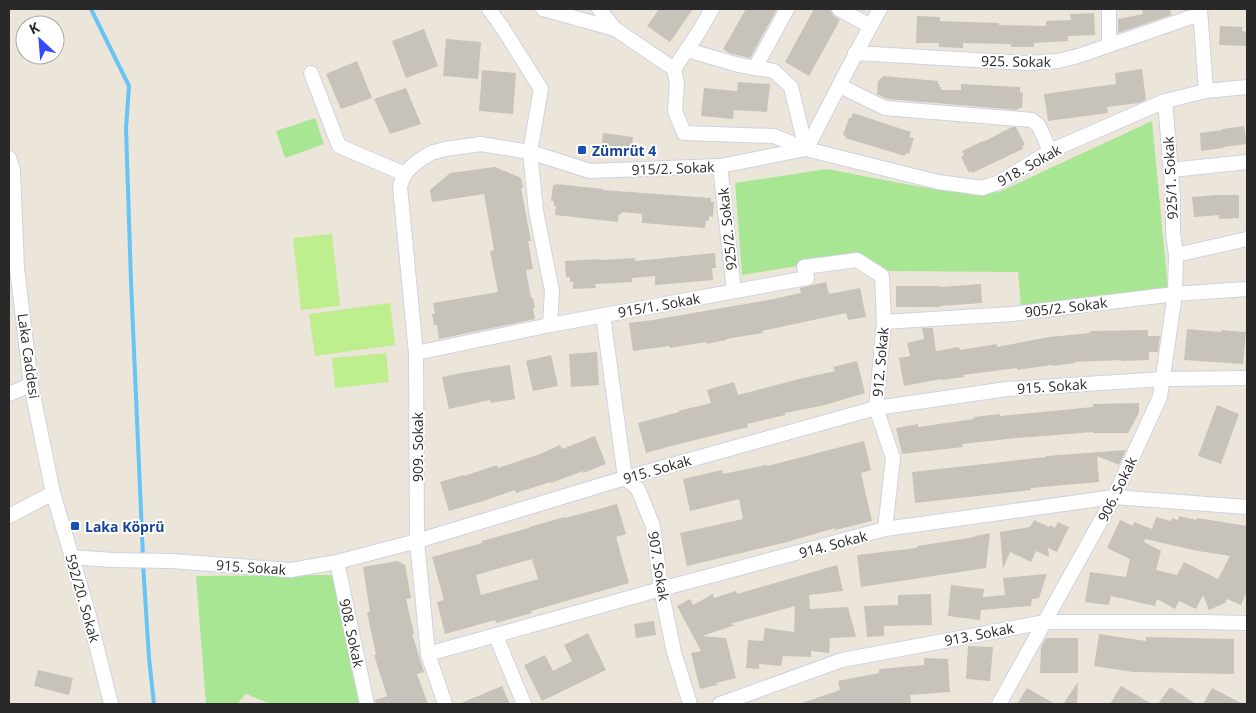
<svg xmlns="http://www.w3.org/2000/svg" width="1256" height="713" viewBox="0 0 1256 713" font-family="'Open Sans',sans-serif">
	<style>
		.green { fill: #a9e693 }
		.pitch { fill: #beee8e }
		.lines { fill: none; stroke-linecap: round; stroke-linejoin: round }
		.stream { stroke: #67c4f4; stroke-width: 4 }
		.building { fill: #c7c2ba; fill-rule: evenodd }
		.minor-casing { stroke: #cfd1e3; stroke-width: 16 }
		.minor { stroke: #fff; stroke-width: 14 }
		.transit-dot { fill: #1a4fb4; stroke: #fff; stroke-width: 2 }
		.labels { text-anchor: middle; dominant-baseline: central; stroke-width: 4; stroke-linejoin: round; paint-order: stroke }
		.street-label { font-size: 14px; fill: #292929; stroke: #fff }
		.transit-label { font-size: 14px; font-weight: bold; fill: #164399; stroke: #fff; text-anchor: start }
	</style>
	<rect width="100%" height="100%" fill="#ece6da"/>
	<g class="green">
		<path d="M315,118L324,144L285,158L276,131Z"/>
		<path d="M1152,121L1168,289L1021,307L1018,272L889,271L858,256L742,275L735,183L827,169L921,187L974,194L999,192Z"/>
		<path d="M333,575L360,704H271L246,694L237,704H206L196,576Z"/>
	</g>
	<g class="pitch">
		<path d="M332,234L340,306L301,310L293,238Z"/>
		<path d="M390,303L395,345L315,356L309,314Z"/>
		<path d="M386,353L389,382L335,388L332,358Z"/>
	</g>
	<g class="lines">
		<g class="stream">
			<path d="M91,9L129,86L126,128L131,282L143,557"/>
			<path d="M143,564L149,658L154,704"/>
		</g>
	</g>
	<g class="building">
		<path d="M659,9H693L670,42L647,26Z"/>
		<path d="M746,9H777L750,58L729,53L723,49Z"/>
		<path d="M814,9H829L834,16L840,20L809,76L785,62Z"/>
		<path d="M1142,9H1170L1171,15L1118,33V19L1143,14Z"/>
		<path d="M1094,13L1095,35L1068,36V41L1034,43V47H1011V44L963,43V48L939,47V43H916L917,16L940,17V21L999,23V25L1046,26V21L1071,20L1070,14Z"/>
		<path d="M1220,26L1242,27V31L1247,32V46L1219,45Z"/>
		<path d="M424,29L438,66L406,78L392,41Z"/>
		<path d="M446,39L481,42L478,79L443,76Z"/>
		<path d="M357,61L372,98L341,109L326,74Z"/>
		<path d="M1142,69L1146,100L1139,103L1107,107L1108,113L1048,121L1044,94L1116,84L1115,73Z"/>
		<path d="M482,70L516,73L513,114L479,111Z"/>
		<path d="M883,76L938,81V84H940L939,87H941V90H961V84L1020,87V92L1023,93L1022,108H1018V110L887,99L877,94L878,81H879L880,78H882Z"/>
		<path d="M738,82L770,84L767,112L734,110L733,119L701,116L704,88L737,91Z"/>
		<path d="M406,88L421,124L390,134L374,99Z"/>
		<path d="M853,113L911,132L909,137L914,138L909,154L906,153L905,156L845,138L846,136L843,135L849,118H851Z"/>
		<path d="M1244,126L1247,144L1223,147V148L1201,151L1200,133L1223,130L1222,129Z"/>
		<path d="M1012,127H1016L1025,145L1022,146L1023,149L972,173L971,171L969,173L961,157L964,155L962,151L983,141V142Z"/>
		<path d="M603,133L633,137L631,155L601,152Z"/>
		<path d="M495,167L521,178L523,187L521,188L531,241H528L533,269L526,270L531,298H533L535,308L533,309L535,319L439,339L437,325H434L432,314H435L433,303L498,292L490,251L494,250L484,194L432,202L430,190L450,173Z"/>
		<path d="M556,184L603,189V190L711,198V202H714L713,217L709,216V221L706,220L705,228L642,223V214L622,212V214H619L618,222L555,215L556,206H554V201H551L553,185H556Z"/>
		<path d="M1216,195H1239V218L1219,219V215L1194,217L1192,197Z"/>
		<path d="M715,253L716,268H712L713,280L655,285V276L632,278V282L595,284L596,288L573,289V282H570V277H566L565,261L600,259V260L635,258V261Z"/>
		<path d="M826,282L829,294L860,288L866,317L848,320L846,313L762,331L763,333L726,339V340L706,344V342L670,348L669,346L633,351L629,323L653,320L769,300L801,293L800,288Z"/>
		<path d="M981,284L982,303L940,306V307H896V286H940V287Z"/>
		<path d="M922,328H933L936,351L959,347L960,350L997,344V347L1049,337L1090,333V331L1148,330V336H1160L1158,352H1149V360L1121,361V360L1075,362V363L1053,366L1052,365L1017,370V368L963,375L964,377L941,380V379L904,386L899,358L910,356L907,343L924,339Z"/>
		<path d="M1187,329L1221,332V330L1246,332L1243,364L1184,360Z"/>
		<path d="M597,352L599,385L571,387L569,354Z"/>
		<path d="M551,355L558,386L533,391L526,361Z"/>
		<path d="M857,361L865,393L825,405L785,413V415L747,424L748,427L671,446L646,453L638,423L679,412L678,411L711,403L707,390L734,382L738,395L799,379L835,371L833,367Z"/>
		<path d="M510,365L515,399L491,403L490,400L449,409L442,377L467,372Z"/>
		<path d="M1139,403V413L1128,433H1093V432L1057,435L1017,438L962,444L963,447L902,454L896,428L918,424V427L974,419V417L1000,414V416L1093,407V404Z"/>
		<path d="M1217,405L1239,414L1221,464L1198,456Z"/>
		<path d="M595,436L606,464L583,473V471L551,483L550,482L516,493L515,490L483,501L449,511L440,482L464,475V476L497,465L498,468L540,454L560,445L562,449Z"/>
		<path d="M864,441L871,470L861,473L872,521L835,530V528L787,542L687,566L680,533L743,519L739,499L690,511L683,479L722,470L723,474L766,465L767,466Z"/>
		<path d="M1126,450L1119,465L1097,456L1099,482L1031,488V490L915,503L912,472L1046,457V456Z"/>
		<path d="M617,504L626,534L616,537L629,583L531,611L532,613L496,623L495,620L445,634L437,602L444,600L432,557L482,543V541L529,528V527L565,517V518ZM532,559L538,579L481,595L476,575Z"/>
		<path d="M1179,516L1196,520L1197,518L1247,526V591L1241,605L1227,599L1225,603L1209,610L1203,595L1196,609L1179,601L1175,609L1157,599L1155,606L1111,596L1109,605L1085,602L1090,572L1126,577L1130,559L1107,548L1120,520L1133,526L1134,522L1152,529L1156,517L1171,521L1172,518L1178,520ZM1145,539L1198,551L1230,556L1218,579L1184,562L1177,575L1156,570L1161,551L1144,542Z"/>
		<path d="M1034,520L1049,527L1050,525L1055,528L1058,522L1069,527L1057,552L1048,548L1049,557L1036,551L1031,562L1010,552L1003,569L1000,532L1030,527Z"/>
		<path d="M990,533L986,568L861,587L857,555L917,548V546L975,537V536Z"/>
		<path d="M398,561L405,565L411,598L406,599L414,634H412L424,672L417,674L428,704H376L375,700L387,696L374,655H376L367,612H370L363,567Z"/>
		<path d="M837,565L843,591L809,595L810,609L848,607L856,637L830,638L829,653L811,651V657L783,656L781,666L759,664V669L746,668L748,640L763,641L765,628L794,632L795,606L730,624L735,625L702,636L726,638L736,678L716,683L717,685L700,689L691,653L701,651L677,606L690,599L693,605L713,594L714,598L736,591L737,594Z"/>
		<path d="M1047,574L1039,598L1032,599L1031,606L981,610L980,620L948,616L951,585L984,589L983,597L1005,595L1003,578Z"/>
		<path d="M931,594L932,625L884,626V636L867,637L864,606L898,605V595Z"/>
		<path d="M654,621L656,635L636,638L634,624Z"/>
		<path d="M588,633L606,670L542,701L524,665L545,655L553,671L572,661L564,645Z"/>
		<path d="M1099,634L1146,641V637L1234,639V674L1133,672L1094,666Z"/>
		<path d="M1046,638H1078V673H1040L1041,647Z"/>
		<path d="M968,646L993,647L990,681L966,679Z"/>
		<path d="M924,658L948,659L950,692L910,695L911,703L897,704H803L802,703L840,690L838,681L879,673V669L924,665Z"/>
		<path d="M38,670L73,678L69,695L34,686Z"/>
		<path d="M1078,682L1077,704H1063Z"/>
		<path d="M502,686L510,704H459Z"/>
		<path d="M1121,686L1152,704H1110Z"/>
		<path d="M1170,687L1196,704H1158Z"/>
		<path d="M1027,688L1055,704H1017Z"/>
		<path d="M1212,688L1243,704H1203Z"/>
	</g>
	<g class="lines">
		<g class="minor-casing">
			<g id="minor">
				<path d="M489,9L502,27L541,89L530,152L536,211L552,291L550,325"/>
				<path d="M543,9L615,29"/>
				<path d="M599,9L615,29L674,69L677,84L675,111L684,133L774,136L806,149L938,182L982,188L1000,182L1050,151L1165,101L1206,91L1247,87"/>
				<path d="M839,9L870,26"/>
				<path d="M1200,9L1206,91"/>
				<path d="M1109,45V9"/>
				<path d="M687,50L739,65L774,71L791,87L806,149"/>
				<path d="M855,53L1026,63L1058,61L1078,56L1200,14"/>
				<path d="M755,68L787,9"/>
				<path d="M674,69L700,30L712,9"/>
				<path d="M311,73L339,146L405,174"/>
				<path d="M840,86L885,108L1032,120L1039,126L1050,151"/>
				<path d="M806,149C831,103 854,55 880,9"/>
				<path d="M9,158L13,170L17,268L31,385L53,493L88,612L111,704"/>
				<path d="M720,166L734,291"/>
				<path d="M1171,170L1247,162"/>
				<path d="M1176,255L1247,239"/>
				<path d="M603,315L625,478L638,489L653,526L661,589L674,652L690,704"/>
				<path d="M884,322L1012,314L1175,294L1247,289"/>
				<path d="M416,353L550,325L807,278L804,267L857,260L882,276L884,322L876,408L893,458L885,529"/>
				<path d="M9,394L31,385"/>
				<path d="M9,516L53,493"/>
				<path d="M71,557L112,560L171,561L291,570L337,562L417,541L625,478L876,408L1007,389L1164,379L1247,378"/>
				<path d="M337,562L367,704"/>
				<path d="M496,636L524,704"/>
				<path d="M428,654L661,589L885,529L1114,497L1247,507"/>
				<path d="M445,704L428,654L417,541L416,353L400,187L402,180L405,174L411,167L421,159L431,153L445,149L481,144L530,152L590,171L720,166L806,149"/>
				<path d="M720,704L842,660L1045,622H1199L1247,623"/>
				<path d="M999,704L1114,497L1160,397L1175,294L1176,255L1173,233V198L1165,101"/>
			</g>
		</g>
		<use href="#minor" class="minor"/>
	</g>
	<g class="transit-dot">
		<rect x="577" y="145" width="10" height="10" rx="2.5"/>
		<rect x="70" y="521" width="10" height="10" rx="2.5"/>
	</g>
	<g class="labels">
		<g class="street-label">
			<text transform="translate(1016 61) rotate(1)">925. Sokak</text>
			<text transform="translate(1029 165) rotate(-29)">918. Sokak</text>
			<text transform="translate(673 168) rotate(-2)">915/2. Sokak</text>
			<text transform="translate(1170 178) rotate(-93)">925/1. Sokak</text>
			<text transform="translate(727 229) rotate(-96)">925/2. Sokak</text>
			<text transform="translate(659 305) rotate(-10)">915/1. Sokak</text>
			<text transform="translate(1066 307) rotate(-7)">905/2. Sokak</text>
			<text transform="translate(29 356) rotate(82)">Laka Caddesi</text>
			<text transform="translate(880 362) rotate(-85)">912. Sokak</text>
			<text transform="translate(1052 386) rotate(-4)">915. Sokak</text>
			<text transform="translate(417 447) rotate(-90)">909. Sokak</text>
			<text transform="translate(657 469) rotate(-16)">915. Sokak</text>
			<text transform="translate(1117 489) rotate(-64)">906. Sokak</text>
			<text transform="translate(833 544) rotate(-15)">914. Sokak</text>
			<text transform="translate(659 566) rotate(81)">907. Sokak</text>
			<text transform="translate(251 567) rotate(4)">915. Sokak</text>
			<text transform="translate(83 598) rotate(74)">592/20. Sokak</text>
			<text transform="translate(352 633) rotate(78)">908. Sokak</text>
			<text transform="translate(979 634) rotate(-11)">913. Sokak</text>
		</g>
		<g class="transit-label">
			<text x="592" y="150">Zümrüt 4</text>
			<text x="85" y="526">Laka Köprü</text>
		</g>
	</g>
	<rect width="1256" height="713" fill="none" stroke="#292929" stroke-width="20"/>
	<g transform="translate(40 40) rotate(334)"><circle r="24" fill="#ffffff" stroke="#a9a9a9"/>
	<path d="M0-4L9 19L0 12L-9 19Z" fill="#344aff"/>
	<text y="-8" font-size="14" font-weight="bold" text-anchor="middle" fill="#292929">K</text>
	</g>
</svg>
